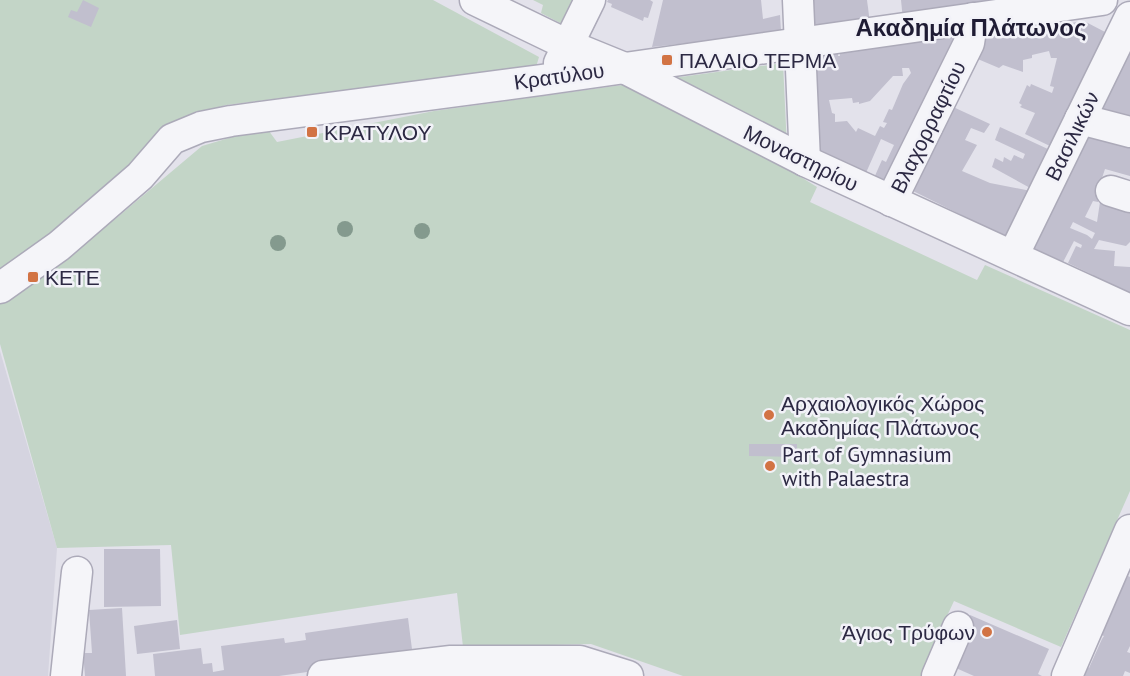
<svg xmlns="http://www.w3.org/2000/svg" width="1130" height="676" viewBox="0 0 1130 676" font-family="'PT Sans',sans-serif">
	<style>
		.built { fill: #d5d4e0 }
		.green { fill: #c3d5c7 }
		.building { fill: #c1bfce; fill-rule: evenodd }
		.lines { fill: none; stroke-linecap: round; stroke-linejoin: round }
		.minor-casing { stroke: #acaab9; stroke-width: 33 }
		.minor { stroke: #f5f5f9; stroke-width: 30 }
		.tree { fill: #849a8e }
		.poi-dot { fill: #d27344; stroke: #f2f2f8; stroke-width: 2 }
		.labels { text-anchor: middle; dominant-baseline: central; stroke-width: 5; stroke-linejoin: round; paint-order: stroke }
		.poi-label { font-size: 21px; fill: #2c2943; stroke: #f2f2f8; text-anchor: start }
		.street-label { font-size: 21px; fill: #2c2943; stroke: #f2f2f8 }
		.quarter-label { font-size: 24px; font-weight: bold; fill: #1f1c34; stroke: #f2f2f8 }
	</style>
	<rect width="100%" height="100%" fill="#e3e2eb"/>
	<path class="built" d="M0,351L57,548L48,676H0Z"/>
	<g class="green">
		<path d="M0,0H433L539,57L536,67L226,105L195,114L77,218L0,276Z"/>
		<path d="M533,0H573L562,24L541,13L543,5Z"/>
		<path d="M783,63L788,169L817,187L810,202L977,280L985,265L1130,330V491L1061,647L954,601L925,663L952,676H683L591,644L463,647L457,593L180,635L171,545L57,548L0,344V302L67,257L120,215L202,146L266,127L277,142L434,111Z"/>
	</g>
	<g class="building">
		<path d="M83,0L99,8L91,27L68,17L71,10L77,12Z"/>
		<path d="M608,0H650L653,2L648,18L644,17L643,21L611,7L612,4L607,2Z"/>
		<path d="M663,0H761L763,19L780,15L781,31L706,44V41L652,47Z"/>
		<path d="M806,0H867L870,23L808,34Z"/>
		<path d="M901,0H992L993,8L903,20Z"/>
		<path d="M1084,21L1105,32L1090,70L1052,147L1025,134L1035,113L1020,107L1022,105L1019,103L1027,85L1030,87L1031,84L1052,93L1054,87L1050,86L1057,58H1051L1049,51L1032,55V58L1023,60V72L1003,65L999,68L973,57L984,34L992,33L993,36L1002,34L1001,31L1018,29V31H1021Z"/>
		<path d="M952,37L959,47L891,185L874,178L882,160L886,162L894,145L881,139L865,175L812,153L808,58L838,53V56H840V53ZM902,68H909L911,73L903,84L892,110L889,109L883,122L887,123L884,128L880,126L875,136L858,128L856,132L847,121L835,122V114L832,113L829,100L852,98L853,103L859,102V104L870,101L893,76H903Z"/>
		<path d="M1130,38V126L1095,116Z"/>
		<path d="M951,106L990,124L984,133L971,128L965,140L977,145L962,171L990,183L1031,191L1006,237L913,191Z"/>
		<path d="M1000,127L1050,150L1032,189L992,167L995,158L1003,162L1004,157L1011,161L1014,155L1023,159L1025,154L995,140Z"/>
		<path d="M1088,135L1130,140V176L1105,169L1100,184L1098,202L1093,201L1085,217L1097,222L1100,202L1130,210V242L1126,246L1099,240L1094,249L1115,251L1114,266L1130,267V296L1092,281L1093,275L1068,263L1076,246L1081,248L1082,245L1074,241L1061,266L1031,250L1076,151L1081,153ZM1073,222L1095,233L1092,239L1087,235L1070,228Z"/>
		<path d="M749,444H797V457L749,456Z"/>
		<path d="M104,549H160L161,606L104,607Z"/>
		<path d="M1128,576L1130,577V646L1127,652L1130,653V673L1125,671L1123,676H1081L1086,666L1089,668L1102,639L1104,636L1099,634Z"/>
		<path d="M122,608L126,676H85L83,653H92L89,610Z"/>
		<path d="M970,615L1049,649L1038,674L1042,676H974L949,665Z"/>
		<path d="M408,618L413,657L279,676H155L153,654L201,648L203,664L212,663L213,672L224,670L221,646L284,638L285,643L306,640L305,633Z"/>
		<path d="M177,620L180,649L137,654L134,626Z"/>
	</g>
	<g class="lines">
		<g class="minor-casing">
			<g id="minor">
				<path d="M475,0L568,45L622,67L805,161L1130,310"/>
				<path d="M798,0L805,161"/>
				<path d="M559,63L590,0"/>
				<path d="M1080,119L1130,132"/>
				<path d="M1111,191L1130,197"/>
				<path d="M891,201L969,43L973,18"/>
				<path d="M1013,256L1130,17"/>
				<path d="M0,288L59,246L140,176L172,139L201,127L231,121L541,80L1102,0"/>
				<path d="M66,676L77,572"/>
				<path d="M323,676L451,661H580L628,676"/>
				<path d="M937,676L958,627"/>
				<path d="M1067,676L1130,530"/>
			</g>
		</g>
		<use href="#minor" class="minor"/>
	</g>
	<g class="tree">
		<circle cx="345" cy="229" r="8"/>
		<circle cx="422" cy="231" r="8"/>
		<circle cx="278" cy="243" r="8"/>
	</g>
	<g class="poi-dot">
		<rect x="661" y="54" width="12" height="12" rx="3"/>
		<rect x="306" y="126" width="12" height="12" rx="3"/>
		<rect x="27" y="271" width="12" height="12" rx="3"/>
		<circle cx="769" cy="415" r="6"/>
		<circle cx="770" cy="466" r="6"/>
		<circle cx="987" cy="632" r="6"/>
	</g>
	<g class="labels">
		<g class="poi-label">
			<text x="679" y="60">ΠΑΛΑΙΟ ΤΕΡΜΑ</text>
			<text x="324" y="132">ΚΡΑΤΥΛΟΥ</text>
			<text x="45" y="277">ΚΕΤΕ</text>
			<text x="781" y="403">Αρχαιολογικός Χώρος<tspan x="781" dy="24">Ακαδημίας Πλάτωνος</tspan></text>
			<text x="782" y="454">Part of Gymnasium<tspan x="782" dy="24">with Palaestra</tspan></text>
			<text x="975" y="632" text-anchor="end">Άγιος Τρύφων</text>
		</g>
		<g class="street-label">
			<text transform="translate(559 76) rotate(-8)">Κρατύλου</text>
			<text transform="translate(928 127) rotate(-64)">Βλαχορραφτίου</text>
			<text transform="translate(1072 136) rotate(-64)">Βασιλικών</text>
			<text transform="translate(801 158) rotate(26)">Μοναστηρίου</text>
		</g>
		<g class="quarter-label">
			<text x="971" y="27">Ακαδημία Πλάτωνος</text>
		</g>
	</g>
</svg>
